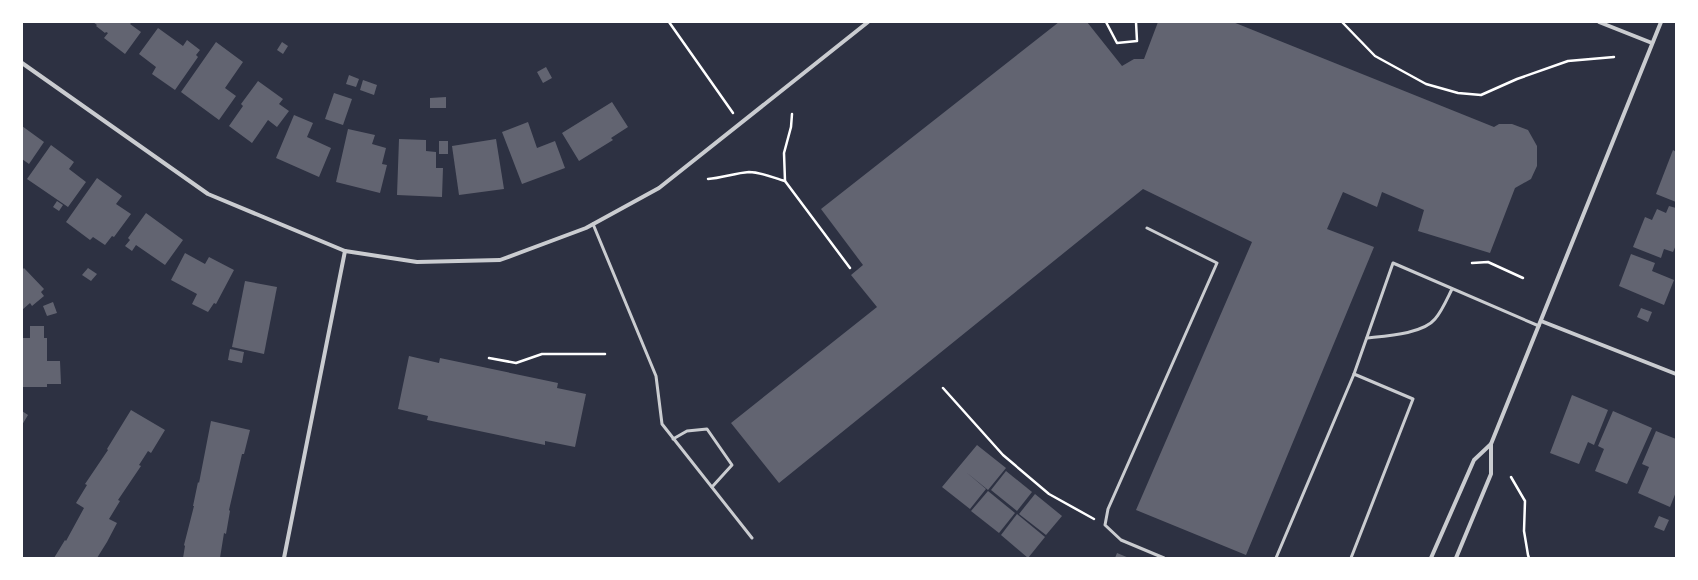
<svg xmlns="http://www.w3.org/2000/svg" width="1698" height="580" viewBox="0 0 1698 580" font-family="'Alegreya Sans',sans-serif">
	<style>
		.building { fill: #626471 }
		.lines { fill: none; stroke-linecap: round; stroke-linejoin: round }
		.path { stroke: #fff; stroke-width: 2.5 }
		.service { stroke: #caccd0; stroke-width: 3 }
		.minor { stroke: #caccd0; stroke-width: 4 }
	</style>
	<rect width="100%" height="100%" fill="#2d3142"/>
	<g class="building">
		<path d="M93,22H132L130,24L141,32L125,54L104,38L108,33L106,32L105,33L96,26L97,25Z"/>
		<path d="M1059,22H1087L1122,66L1134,59H1144L1158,22H1233L1494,127L1499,124H1512L1528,130L1537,146V166L1531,179L1515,188L1490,253L1418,231L1424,210L1382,192L1377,207L1343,192L1327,229L1374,247L1246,555L1136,510L1252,242L1143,189L779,483L731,423L877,307L851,275L863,265L821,209Z"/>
		<path d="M158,28L183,46L187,40L200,50L196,55L198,57L175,90L152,74L156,67L139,54Z"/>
		<path d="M216,42L243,62L225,88L236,96L219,120L181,92Z"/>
		<path d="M282,42L288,46L283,54L277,50Z"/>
		<path d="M546,67L552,78L543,83L537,72Z"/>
		<path d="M349,75L359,79L356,87L346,84Z"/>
		<path d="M363,80L377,85L374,95L360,90Z"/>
		<path d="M258,81L283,99L279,104L289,111L277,127L268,120L252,143L229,126L243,106L241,104Z"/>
		<path d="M334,93L352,99L343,125L325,119Z"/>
		<path d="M446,97V108H430V98Z"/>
		<path d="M612,102L628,127L611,138L613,140L579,161L562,133Z"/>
		<path d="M294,115L313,123L307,137L331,148L319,177L276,158Z"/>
		<path d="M528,122L537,148L555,141L565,168L522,184L502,132Z"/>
		<path d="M22,126L44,142L29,164L22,159Z"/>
		<path d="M348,129L375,135L372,144L386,148L382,164L387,165L380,193L336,182Z"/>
		<path d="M399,139L426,140V151L436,152V168H443L442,197L397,195Z"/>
		<path d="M496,139L504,189L459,195L452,146Z"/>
		<rect x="439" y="141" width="9" height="13"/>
		<path d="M51,145L74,162L69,169L86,182L68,207L27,179Z"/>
		<path d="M1673,150L1676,152V202L1656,194Z"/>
		<path d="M97,178L122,196L116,204L131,214L114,237L112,236L105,245L93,237L90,240L66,222Z"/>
		<path d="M57,201L63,205L59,211L53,207Z"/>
		<path d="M1669,206L1676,208V245L1673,252L1664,249L1661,258L1633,247L1645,217L1652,220L1657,209L1666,213Z"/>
		<path d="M146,213L183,240L165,265L136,245L132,251L125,246L130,240L128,238Z"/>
		<path d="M185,253L205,264L209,257L234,270L216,304L214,303L208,312L192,304L197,294L171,280Z"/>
		<path d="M1631,254L1655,263L1652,271L1674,280L1664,305L1619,286Z"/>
		<path d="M24,268L44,289L41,292L44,296L32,306L30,303L22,310V270Z"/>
		<path d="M88,268L97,274L91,281L82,275Z"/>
		<path d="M245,281L277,287L264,354L232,347Z"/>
		<path d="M53,302L57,313L47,316L43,306Z"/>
		<path d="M1641,308L1652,312L1648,322L1637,317Z"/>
		<path d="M30,326H44V338H47V361H60L61,384H47V387H22V338H30Z"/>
		<path d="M230,349L244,352L242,363L228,360Z"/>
		<path d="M409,356L439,363L440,358L558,383L557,388L586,394L575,447L545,441V445L427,420L428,416L398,409Z"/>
		<path d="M1572,395L1608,410L1594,445L1588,442L1579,464L1550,453Z"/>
		<path d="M131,410L165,430L151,453L148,451L139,465L141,466L118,500L120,501L109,519L117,523L107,542L97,558H54L65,540L66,541L84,508L76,503L87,485L85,484L108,450L107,449Z"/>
		<path d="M22,411L28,415L22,425Z"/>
		<path d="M1613,411L1652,428L1627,484L1595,471L1604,449L1598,446Z"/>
		<path d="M211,421L250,430L244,454H242L229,510L230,511L226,534L224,533L220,558H183L185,546L184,545L194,506H193L198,482L199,483Z"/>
		<path d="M1656,431L1676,439V492L1670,507L1638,493L1649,467L1642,464Z"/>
		<path d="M977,445L1006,468L988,490L966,472L986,489L970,509L942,487Z"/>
		<path d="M1006,471L1032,492L1017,511L991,490Z"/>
		<path d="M988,491L1015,513L999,533L971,511Z"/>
		<path d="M1035,494L1062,516L1046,535L1019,514Z"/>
		<path d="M1017,514L1045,537L1028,558L1001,535Z"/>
		<path d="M1659,516L1669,520L1664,531L1654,527Z"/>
		<path d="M1117,553L1129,558H1115Z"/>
	</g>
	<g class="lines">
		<g class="path">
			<path d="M669,22L733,113"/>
			<path d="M1106,22L1117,43L1137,41L1136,22"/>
			<path d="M1342,22L1375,56L1426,84L1458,93L1481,95L1517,79L1568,61L1614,57"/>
			<path d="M792,114L791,127L784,153L785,181L850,268"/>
			<path d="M708,179C722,178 735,173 749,172C761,172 774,178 785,181"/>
			<path d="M1472,263L1488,262L1523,278"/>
			<path d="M489,358L516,363L542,354H605"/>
			<path d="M943,388L1003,455L1049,494L1094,519"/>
			<path d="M1511,477L1525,501L1524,531L1528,555L1529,558"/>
		</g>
		<g class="service">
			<path d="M593,224L656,376L662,424L752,538"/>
			<path d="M1147,228L1217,263L1108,509L1105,525L1121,540L1164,558"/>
			<path d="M1367,338C1385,336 1423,334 1435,319C1442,311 1447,299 1452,289"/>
			<path d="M1354,374L1393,263L1539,326"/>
			<path d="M673,439L687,431L707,429L732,465L712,487"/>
			<path d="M1276,558L1354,374L1413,399L1351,558"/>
		</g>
		<g class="minor">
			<path d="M1599,22L1652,43"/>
			<path d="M22,63L208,194L345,251L417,262L500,260L586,228L659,188L868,22"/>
			<path d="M1541,321L1676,374"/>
			<path d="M284,558L345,251"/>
			<path d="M1431,558L1474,460L1491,444"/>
			<path d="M1456,558L1491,474V444L1661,22"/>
		</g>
	</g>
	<rect width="1698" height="580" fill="none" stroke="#ffffff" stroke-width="46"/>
</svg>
